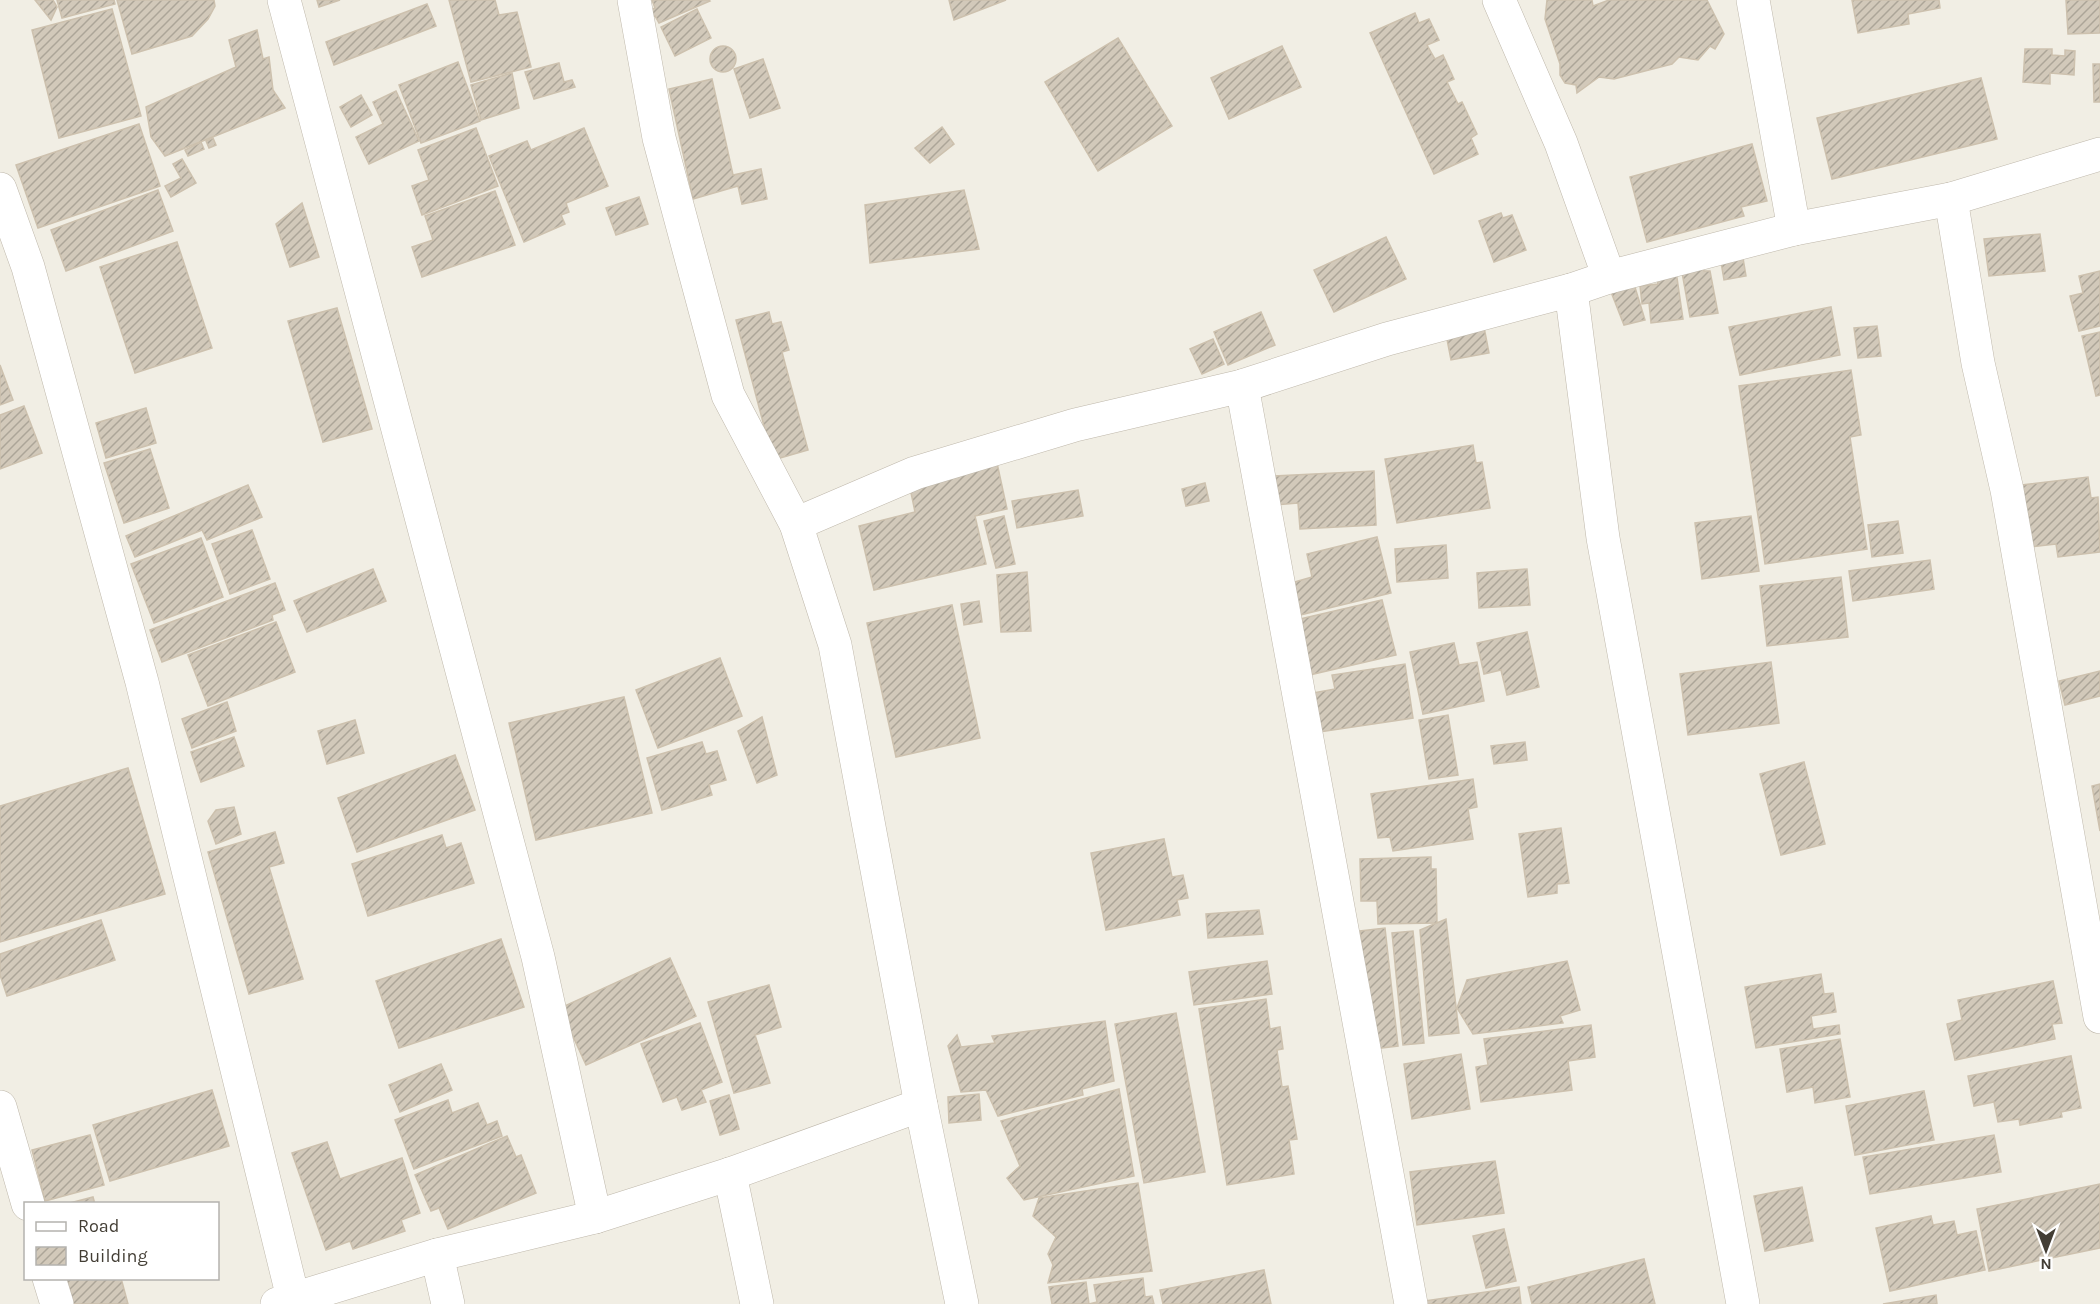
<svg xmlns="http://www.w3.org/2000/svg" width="2100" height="1304" viewBox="0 0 2100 1304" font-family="Karla,sans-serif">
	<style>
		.building { fill: url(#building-hatch); stroke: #cdc1ae; stroke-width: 1.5 }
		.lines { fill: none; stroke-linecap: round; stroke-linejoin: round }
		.minor-casing { stroke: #bfb8ab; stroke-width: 34 }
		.minor { stroke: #fff; stroke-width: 33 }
	</style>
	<defs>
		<pattern id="building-hatch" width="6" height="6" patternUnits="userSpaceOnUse" patternTransform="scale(1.5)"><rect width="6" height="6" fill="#d2c9ba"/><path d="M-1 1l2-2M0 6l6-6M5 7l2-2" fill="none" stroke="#aca598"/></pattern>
	</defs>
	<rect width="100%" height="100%" fill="#f1eee4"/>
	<g class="building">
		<path d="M35,0H53L57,7L51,20Z"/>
		<path d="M57,0H114L115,4L62,18Z"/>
		<path d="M117,0H214L215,6L208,19L192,36L132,54Z"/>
		<path d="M317,0H340L319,7Z"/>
		<path d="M449,0H495L499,15L517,12L531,67L471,82Z"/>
		<path d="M652,0H709L710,1L659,23L655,16L648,19L646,12L655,8Z"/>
		<path d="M949,0H1006L954,20Z"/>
		<path d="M1547,0H1592L1593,6L1609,0H1707L1724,34L1715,49L1710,46L1698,60L1679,57L1672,64L1614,79L1599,77L1577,93L1576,85L1565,83L1560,75V64L1545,19Z"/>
		<path d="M1852,0H1939L1940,8L1908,14L1909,24L1858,33Z"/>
		<path d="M2066,0H2100V33L2068,34Z"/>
		<path d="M427,4L436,26L334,65L326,42Z"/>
		<path d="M112,9L141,116L59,138L32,30Z"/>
		<path d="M697,9L711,38L675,56L661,27Z"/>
		<path d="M1415,13L1419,23L1429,19L1439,40L1427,45L1435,59L1443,55L1454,79L1447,82L1458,104L1462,102L1477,134L1471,138L1478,154L1434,174L1370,33Z"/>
		<path d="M257,30L263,59L269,57L273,90L285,108L165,156L151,137L146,107L236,67L229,40Z"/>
		<path d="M1118,38L1172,126L1098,171L1045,82Z"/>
		<circle cx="723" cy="59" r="13"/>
		<path d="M1282,46L1301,87L1229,119L1211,78Z"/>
		<path d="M2025,49H2052V55L2065,56V50L2075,51L2074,75L2050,73V84L2023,82Z"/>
		<path d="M763,59L780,108L750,118L734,69Z"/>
		<path d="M458,62L480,121L421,143L399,85Z"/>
		<path d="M559,63L564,82L572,80L575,87L534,99L525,72Z"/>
		<path d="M2093,64H2100V102H2094Z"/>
		<path d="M512,73L519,108L481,120L471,85Z"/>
		<path d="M1981,78L1997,139L1832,179L1817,118Z"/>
		<path d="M712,79L733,175L761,169L767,199L742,204L738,186L693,199L669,89Z"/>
		<path d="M396,91L419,141L369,164L356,137L383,124L373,102Z"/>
		<path d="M361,95L372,115L351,127L340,107Z"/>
		<path d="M139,124L160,186L38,228L16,165Z"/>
		<path d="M942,127L954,144L930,163L915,148Z"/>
		<path d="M476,128L498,186L422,215L412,186L429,180L418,150Z"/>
		<path d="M584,128L608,186L566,203L569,212L561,215L565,224L524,242L489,156L527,141L531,150Z"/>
		<path d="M213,138L216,145L209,148L206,141Z"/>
		<path d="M201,142L204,149L188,156L185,150Z"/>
		<path d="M1752,144L1767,201L1741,207L1744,216L1647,242L1630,177Z"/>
		<path d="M182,159L196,183L171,197L165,186L181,178L173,164Z"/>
		<path d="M158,190L173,231L66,271L51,230Z"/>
		<path d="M964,190L979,249L870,263L865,205Z"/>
		<path d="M495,191L515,245L422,277L412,247L433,240L425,216Z"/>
		<path d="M639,197L648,224L616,235L606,208Z"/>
		<path d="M302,203L319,257L290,267L276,224Z"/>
		<path d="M1501,213L1503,218L1512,215L1526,250L1494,262L1479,221Z"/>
		<path d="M2040,234L2045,271L1989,276L1984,239Z"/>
		<path d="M1386,237L1406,279L1334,312L1314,270Z"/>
		<path d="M177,242L212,348L135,373L100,267Z"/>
		<path d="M1743,258L1746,276L1724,280L1721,262Z"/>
		<path d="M1703,264L1704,271H1710L1718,313L1690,317L1681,267Z"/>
		<path d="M1676,271L1683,319L1651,323L1649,303L1642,304L1640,286L1658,284L1656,275Z"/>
		<path d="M2100,271V326L2079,331L2070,296L2083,293L2079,276Z"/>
		<path d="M1634,284L1645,320L1624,325L1611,292Z"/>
		<path d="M1831,307L1840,355L1740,375L1729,327Z"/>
		<path d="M337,308L372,429L323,442L288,321Z"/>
		<path d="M769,312L772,324L781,322L789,350L782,352L808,450L773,460L736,320Z"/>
		<path d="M1261,312L1275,345L1228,365L1214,332Z"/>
		<path d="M1483,322L1489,353L1451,360L1445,329Z"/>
		<path d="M1877,326L1881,356L1858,358L1854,328Z"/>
		<path d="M2100,332V395L2096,396L2082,336Z"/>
		<path d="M1213,339L1224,364L1202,374L1190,349Z"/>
		<path d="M0,365L13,400L0,405Z"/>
		<path d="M1851,370L1861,435L1850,437L1867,549L1765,564L1739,386Z"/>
		<path d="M24,406L42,453L0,469V415Z"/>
		<path d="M146,408L156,443L106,458L96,423Z"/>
		<path d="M1473,445L1476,463L1482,462L1490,508L1397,523L1385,459Z"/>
		<path d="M150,449L169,508L124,523L104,463Z"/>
		<path d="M997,463L1007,509L975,516L986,564L874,590L859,526L915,512L909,483Z"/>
		<path d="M1374,471L1376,525L1300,529L1298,503L1275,505L1274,476Z"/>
		<path d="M2088,477L2091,498L2098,497L2100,552L2058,557L2056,544L2029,547L2022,485Z"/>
		<path d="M1205,483L1209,501L1186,506L1182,489Z"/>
		<path d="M248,485L262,517L207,540L202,530L135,557L126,536Z"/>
		<path d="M1078,490L1083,516L1017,528L1012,501Z"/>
		<path d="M1004,516L1015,564L996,568L984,521Z"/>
		<path d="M1751,516L1759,571L1702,579L1695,523Z"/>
		<path d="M1898,521L1903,553L1872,557L1868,525Z"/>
		<path d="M252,530L270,579L230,594L212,544Z"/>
		<path d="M1377,537L1391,593L1300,615L1291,583L1312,577L1307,554Z"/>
		<path d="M201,538L223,597L154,623L131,564Z"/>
		<path d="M1446,545L1448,578L1397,582L1395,549Z"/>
		<path d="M1930,560L1934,589L1853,601L1849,571Z"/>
		<path d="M373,569L386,601L307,632L294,601Z"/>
		<path d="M1527,569L1530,605L1479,608L1477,573Z"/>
		<path d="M1027,572L1031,631L1001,632L997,575Z"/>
		<path d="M1841,577L1848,637L1767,646L1760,586Z"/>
		<path d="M275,583L285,610L272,615L273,620L162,662L150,630Z"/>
		<path d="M1382,600L1396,655L1305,676L1291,621Z"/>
		<path d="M979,601L982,622L964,625L961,604Z"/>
		<path d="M952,605L980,738L896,757L867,623Z"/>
		<path d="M276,622L295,672L208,706L188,655Z"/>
		<path d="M1527,632L1539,687L1507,695L1501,670L1484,674L1477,643Z"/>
		<path d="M1454,643L1459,665L1477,662L1484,701L1423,714L1410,652Z"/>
		<path d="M720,658L742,716L658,748L636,690Z"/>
		<path d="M1771,662L1779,723L1688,735L1680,674Z"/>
		<path d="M1405,664L1413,718L1313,733L1307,694L1335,689L1332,675Z"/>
		<path d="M2100,671V696L2065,705L2059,681Z"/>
		<path d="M624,697L652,813L536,840L509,723Z"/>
		<path d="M227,702L236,731L192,748L182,719Z"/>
		<path d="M1448,715L1458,775L1429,779L1419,720Z"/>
		<path d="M762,717L777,775L757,783L738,731Z"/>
		<path d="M355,720L364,753L327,764L318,731Z"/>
		<path d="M234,737L244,766L201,782L191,752Z"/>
		<path d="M702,742L706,754L717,751L726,780L709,785L712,795L662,810L647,758Z"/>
		<path d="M1525,742L1527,760L1494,764L1491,746Z"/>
		<path d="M455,755L475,810L357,852L338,798Z"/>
		<path d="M1804,762L1825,844L1781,855L1760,774Z"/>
		<path d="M128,768L165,894L0,942V806Z"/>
		<path d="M1473,779L1477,807L1468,809L1473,839L1393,851L1390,837L1378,838L1371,794Z"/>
		<path d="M2100,784V831L2092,786Z"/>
		<path d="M234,807L241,834L216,844L208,821L216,810Z"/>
		<path d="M1561,828L1569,883L1557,884V893L1528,897L1519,834Z"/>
		<path d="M275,832L284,863L269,867L303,979L249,994L208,852Z"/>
		<path d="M442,835L446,848L461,843L474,883L368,916L352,864Z"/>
		<path d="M1164,839L1172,877L1183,875L1188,898L1177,900L1180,915L1106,930L1091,853Z"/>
		<path d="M1431,857V869H1436L1437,923L1378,924L1377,901H1361L1360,859Z"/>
		<path d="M1259,910L1263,934L1208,938L1206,914Z"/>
		<path d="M1446,919L1459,1033L1429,1036L1420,930Z"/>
		<path d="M101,920L115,960L7,996L0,975V954Z"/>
		<path d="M1385,928L1398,1046L1374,1049L1360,931Z"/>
		<path d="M1413,931L1424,1043L1403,1045L1392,933Z"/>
		<path d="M501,939L524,1007L399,1048L376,981Z"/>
		<path d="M670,958L696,1016L586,1065L560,1008Z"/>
		<path d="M1267,961L1272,994L1194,1005L1189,972Z"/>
		<path d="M1567,961L1580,1010L1560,1016L1563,1023L1473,1034L1457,1008L1467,980Z"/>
		<path d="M1821,974L1824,994L1833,993L1836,1012L1811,1016L1813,1029L1839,1025L1840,1034L1756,1048L1745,987Z"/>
		<path d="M2053,981L2062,1023L2052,1024L2055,1039L1955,1060L1947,1024L1962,1020L1958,1000Z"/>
		<path d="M769,985L781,1027L755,1035L770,1083L734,1093L708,1002Z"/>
		<path d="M1266,999L1270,1029L1280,1027L1283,1049L1277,1050L1282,1087L1288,1086L1297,1139L1289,1140L1294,1174L1227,1185L1199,1009Z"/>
		<path d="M1176,1013L1205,1172L1144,1183L1115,1024Z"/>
		<path d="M1105,1021L1114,1081L1082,1089L1083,1095L998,1116L986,1090L961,1092L948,1046L957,1035L961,1047L995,1043L992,1036Z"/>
		<path d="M700,1023L722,1082L701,1090L706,1102L682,1110L677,1097L663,1102L641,1044Z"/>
		<path d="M1591,1025L1595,1057L1568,1061L1572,1090L1481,1102L1476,1067L1488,1065L1484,1039Z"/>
		<path d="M1840,1039L1850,1097L1815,1103L1813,1087L1787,1092L1780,1049Z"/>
		<path d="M1461,1054L1470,1109L1412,1119L1404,1064Z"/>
		<path d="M2071,1056L2081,1108L2061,1112L2062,1117L2020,1125L2019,1119L1998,1122L1994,1102L1974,1106L1968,1076Z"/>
		<path d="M441,1064L452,1090L400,1112L389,1085Z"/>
		<path d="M1119,1089L1134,1176L1024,1200L1007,1178L1020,1166L1001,1121Z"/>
		<path d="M212,1090L229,1146L110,1181L93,1125Z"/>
		<path d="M1924,1091L1934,1140L1855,1155L1846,1106Z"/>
		<path d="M979,1094L981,1120L949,1123L948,1097Z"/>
		<path d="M729,1095L739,1129L720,1135L710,1101Z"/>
		<path d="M448,1100L452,1113L478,1103L487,1125L497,1121L502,1136L414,1169L395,1120Z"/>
		<path d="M90,1135L104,1185L45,1201L32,1150Z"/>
		<path d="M1994,1135L2001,1172L1870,1194L1863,1157Z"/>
		<path d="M507,1136L516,1157L521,1155L536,1193L448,1229L439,1208L431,1211L415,1175Z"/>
		<path d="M327,1142L340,1179L402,1158L420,1213L401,1220L405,1231L353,1249L350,1241L326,1250L292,1153Z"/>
		<path d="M1495,1161L1504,1213L1417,1225L1410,1172Z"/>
		<path d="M1138,1183L1152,1271L1048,1283L1053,1265L1048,1254L1056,1237L1033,1216L1039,1198Z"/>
		<path d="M2100,1184V1248L1989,1271L1977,1209Z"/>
		<path d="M1802,1187L1813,1241L1765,1251L1754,1196Z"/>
		<path d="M93,1197L95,1204H66Z"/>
		<path d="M1931,1216L1933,1225L1954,1221L1957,1235L1976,1231L1985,1270L1890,1291L1876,1228Z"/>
		<path d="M1504,1229L1516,1281L1486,1288L1473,1236Z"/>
		<path d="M1644,1259L1655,1304H1532L1528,1287Z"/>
		<path d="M1264,1270L1271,1304H1163L1160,1290Z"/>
		<path d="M66,1278H121L128,1304H72Z"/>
		<path d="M1143,1278L1145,1297L1152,1296L1154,1304H1052L1049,1287L1086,1282L1089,1304L1097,1302L1094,1285Z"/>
		<path d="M1519,1287L1521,1304H1425L1424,1301Z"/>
		<path d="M1936,1295L1937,1304H1883Z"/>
	</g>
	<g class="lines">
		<g class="minor-casing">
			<g id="minor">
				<path d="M284,0L538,957L595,1217"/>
				<path d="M634,0L659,138L728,395L796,524L835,645L921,1105L962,1304"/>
				<path d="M1499,0L1561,143L1609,277"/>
				<path d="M1753,0L1794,229"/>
				<path d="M0,189L28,267L142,682L293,1298"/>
				<path d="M1951,199L1978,363L2007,490L2100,1017"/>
				<path d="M1571,290L1603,538L1743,1304"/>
				<path d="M1242,386L1411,1304"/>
				<path d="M796,524L915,473L1075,425L1242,386L1387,339L1571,290L1609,277L1794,229L1951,199L2100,154"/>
				<path d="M0,1107L28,1204"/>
				<path d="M730,1174L757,1304"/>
				<path d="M437,1255L448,1304"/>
				<path d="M49,1278L57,1304"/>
				<path d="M277,1304L437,1255L595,1217L730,1174L921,1105"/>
			</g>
		</g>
		<use href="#minor" class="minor"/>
	</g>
	<rect x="24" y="1202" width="195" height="78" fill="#ffffff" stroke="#b4b2ae" stroke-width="1.5"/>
	<rect x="36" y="1222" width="30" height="9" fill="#ffffff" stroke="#b4b2ae" stroke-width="1.5"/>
	<text x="78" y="1232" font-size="18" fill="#433e35">Road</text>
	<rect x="36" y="1247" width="30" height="18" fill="url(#building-hatch)" stroke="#b4b2ae" stroke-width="1.5"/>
	<text x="78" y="1262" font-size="18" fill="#433e35">Building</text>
	<g transform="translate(2046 1250) rotate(180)" stroke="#ffffff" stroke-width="4.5" paint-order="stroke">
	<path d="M0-4.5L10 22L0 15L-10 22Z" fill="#433e35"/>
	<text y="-9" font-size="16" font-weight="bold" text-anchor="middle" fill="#433e35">N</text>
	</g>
</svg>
